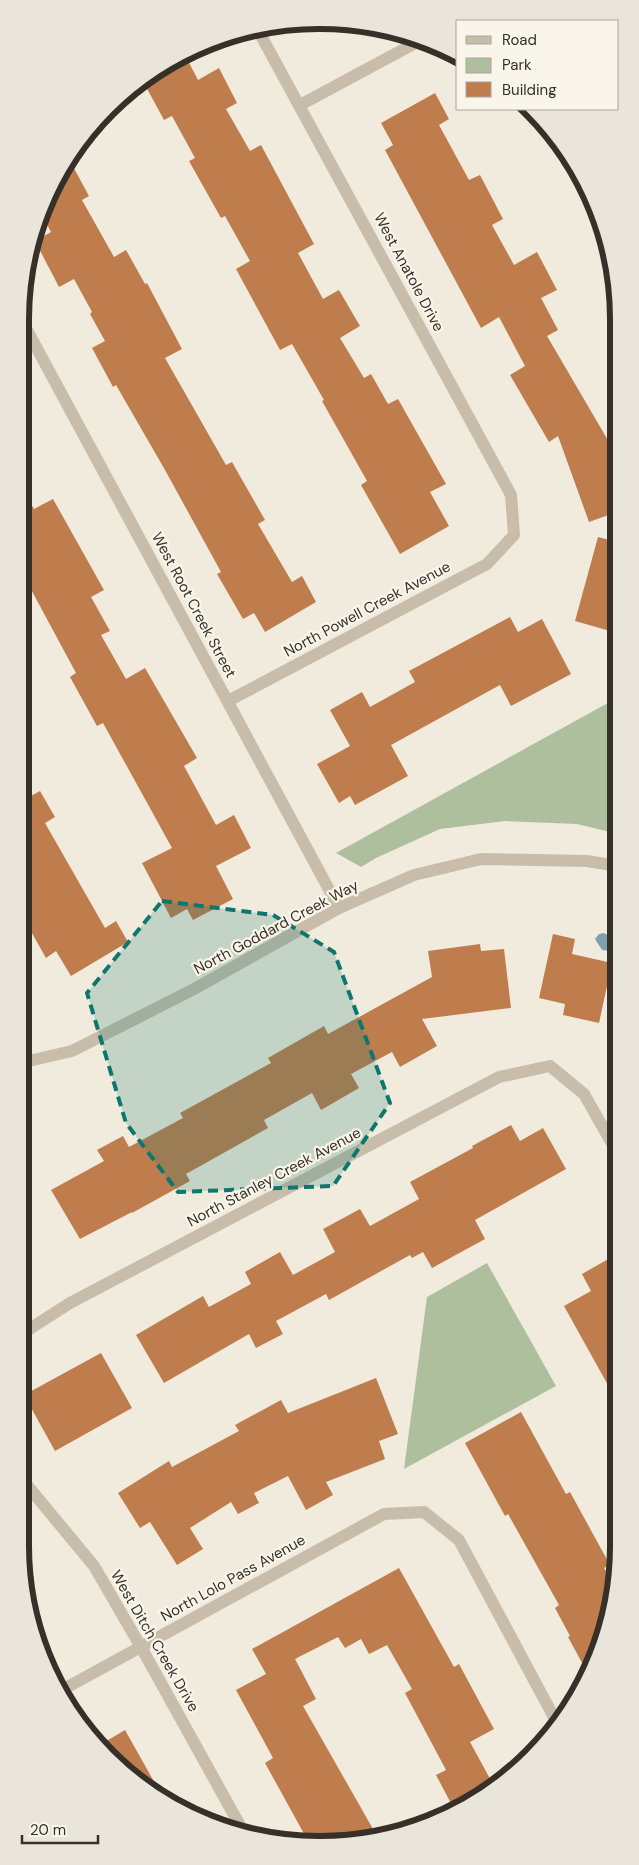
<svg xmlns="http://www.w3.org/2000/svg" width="639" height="1865" viewBox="0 0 639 1865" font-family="'DM Sans',sans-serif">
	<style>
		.green { fill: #aebf9e }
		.water { fill: #7ea2ac }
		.building { fill: #bf7d4e }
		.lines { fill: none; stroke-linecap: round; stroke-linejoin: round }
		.minor { stroke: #c8bdaa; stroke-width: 12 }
		.tertiary { stroke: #c8bdaa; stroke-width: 12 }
		.marked { fill: #0f766e; fill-opacity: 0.2; stroke: #0f766e; stroke-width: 4; stroke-dasharray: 10 6; stroke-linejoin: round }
		.labels { text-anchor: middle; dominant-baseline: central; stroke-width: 4.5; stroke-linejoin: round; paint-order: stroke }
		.street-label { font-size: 15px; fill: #363029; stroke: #f9f5ea }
		.rim { fill: none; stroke: #363029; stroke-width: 6 }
	</style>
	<rect width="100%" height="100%" fill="#f1ebdd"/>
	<g class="green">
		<path d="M617,698L618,834L577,824L505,821L440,829L376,858L361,867L336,853Z"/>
		<path d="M487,1263L556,1386L404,1469L427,1297Z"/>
	</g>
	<path class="water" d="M604,933L611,937L618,933V952L602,950L595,939L599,934Z"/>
	<g class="building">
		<path d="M185,55L198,80L219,68L237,103L226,109L250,151L261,145L314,244L298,253L323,299L339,290L360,326L340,338L364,378L371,374L388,404L398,399L446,484L430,492L449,526L400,554L361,485L367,481L322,401L324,400L292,344L280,350L236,269L250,261L225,216L221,218L189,161L195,158L172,116L164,120L144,83L170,60Z"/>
		<path d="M435,93L449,119L439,125L469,180L480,175L503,219L492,225L514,265L537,252L557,290L541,298L558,330L547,336L609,442L617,440V512L589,522L558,436L549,442L510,375L525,366L499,317L481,328L385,150L393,145L381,123Z"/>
		<path d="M70,161L89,196L82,200L114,257L126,250L145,284L147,283L182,349L165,358L226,465L232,462L265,520L258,524L292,582L302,576L316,602L265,632L254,613L243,619L217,574L221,572L165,470L116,385L113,387L92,348L105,341L90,314L92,312L74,279L59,287L35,241L51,232L43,217Z"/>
		<path d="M20,485L34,509L53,499L104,590L91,597L110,631L101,635L126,679L145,668L197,758L184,766L216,825L234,815L251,848L216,866L233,899L193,920L187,909L171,918L142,863L172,848L103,723L97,726L70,677L76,673L20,569Z"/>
		<path d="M598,537L617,542V633L575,621Z"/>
		<path d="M510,617L518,632L542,619L571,674L511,706L500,685L391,745L408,776L355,805L350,796L339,803L317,764L350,746L330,710L362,692L370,707L415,682L409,671Z"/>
		<path d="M40,791L55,817L45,823L105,928L116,921L128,942L71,976L56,951L46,958L20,912V802Z"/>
		<path d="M553,934L575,939L572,954L612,963L599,1023L563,1015L565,1004L539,998Z"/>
		<path d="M480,944L481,951L504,949L511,1008L422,1019L437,1046L400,1067L392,1052L351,1074L359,1088L321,1110L312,1093L264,1120L268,1128L186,1174L190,1181L132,1213V1212L80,1239L51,1190L104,1161L97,1150L123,1136L129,1147L183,1118L180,1113L271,1063L268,1058L324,1026L328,1034L432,977L428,951Z"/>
		<path d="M511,1125L520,1141L543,1128L566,1169L475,1220L485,1239L432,1268L423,1252L412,1258L410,1255L329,1300L326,1294L276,1321L283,1334L256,1348L249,1334L164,1383L136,1335L203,1296L209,1307L251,1284L245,1272L280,1252L293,1275L335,1252L323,1229L360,1209L370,1226L419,1199L410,1182L473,1148L472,1146Z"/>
		<path d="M610,1258L618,1275L619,1405L564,1306L591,1291L582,1274Z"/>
		<path d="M101,1353L132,1408L55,1451L24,1395Z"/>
		<path d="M376,1378L398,1434L379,1441L385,1459L326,1482L333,1495L306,1510L288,1476L254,1493L259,1503L238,1514L231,1502L190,1528L203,1549L177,1565L150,1522L140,1528L118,1493L169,1461L172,1467L239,1431L235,1425L281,1400L288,1413Z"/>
		<path d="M521,1412L566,1494L570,1492L610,1565L604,1568L614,1585L609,1623L587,1672L568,1637L570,1636L555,1608L559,1605L508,1514L505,1516L465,1443Z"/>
		<path d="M399,1568L454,1667L459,1664L494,1729L470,1742L494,1786L486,1794L454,1809L436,1775L446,1770L405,1693L412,1689L387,1645L369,1654L361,1639L345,1648L338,1637L295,1659L316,1699L303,1706L377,1836L308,1841L265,1763L273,1758L236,1690L266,1674L252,1649Z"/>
		<path d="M125,1730L161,1794L98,1746Z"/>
	</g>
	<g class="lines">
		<g class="minor">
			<path d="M300,105L421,40"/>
			<path d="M20,317L339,908"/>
			<path d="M228,701L487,564L514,535L511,495L258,30"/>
			<path d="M20,1335L70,1303L499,1077L550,1066L584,1094L618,1154"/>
			<path d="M20,1479L27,1485L94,1566L141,1647L243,1831"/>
			<path d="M62,1690L384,1514L424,1512L459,1540L557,1723"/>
		</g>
		<path class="tertiary" d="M20,1063L72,1051L194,989L339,908L414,875L481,859L587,861L618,866"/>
	</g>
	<path class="marked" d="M162,901L273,915L334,952L390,1103L333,1186L178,1192L126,1123L87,993Z"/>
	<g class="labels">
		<g class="street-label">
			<text transform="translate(409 272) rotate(62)">West Anatole Drive</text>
			<text transform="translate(194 605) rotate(62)">West Root Creek Street</text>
			<text transform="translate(367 609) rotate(-28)">North Powell Creek Avenue</text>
			<text transform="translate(276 927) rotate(-28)">North Goddard Creek Way</text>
			<text transform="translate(274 1177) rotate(-28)">North Stanley Creek Avenue</text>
			<text transform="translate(233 1578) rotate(-29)">North Lolo Pass Avenue</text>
			<text transform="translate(155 1641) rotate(60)">West Ditch Creek Drive</text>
		</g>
	</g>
	<path d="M0 0H639V1865H0ZM319 29H320A290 290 0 0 1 610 319V1546A290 290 0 0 1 320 1836H319A290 290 0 0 1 29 1546V319A290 290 0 0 1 319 29Z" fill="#e9e5db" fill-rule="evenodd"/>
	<path class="rim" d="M319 29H320A290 290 0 0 1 610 319V1546A290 290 0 0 1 320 1836H319A290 290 0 0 1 29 1546V319A290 290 0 0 1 319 29Z"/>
	<rect x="456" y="20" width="162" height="90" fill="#f9f5ea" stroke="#aba69d"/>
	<rect x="466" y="36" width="25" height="8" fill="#c8bdaa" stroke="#aba69d"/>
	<text x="502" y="45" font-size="15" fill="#363029">Road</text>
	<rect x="466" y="58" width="25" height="15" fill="#aebf9e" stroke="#aba69d"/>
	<text x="502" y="70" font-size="15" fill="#363029">Park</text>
	<rect x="466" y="82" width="25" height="15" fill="#bf7d4e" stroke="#aba69d"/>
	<text x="502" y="95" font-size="15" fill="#363029">Building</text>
	<path d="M22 1835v8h76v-8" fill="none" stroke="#363029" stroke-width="2.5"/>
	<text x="30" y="1835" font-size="15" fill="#363029" stroke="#f9f5ea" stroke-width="4" paint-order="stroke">20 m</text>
</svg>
